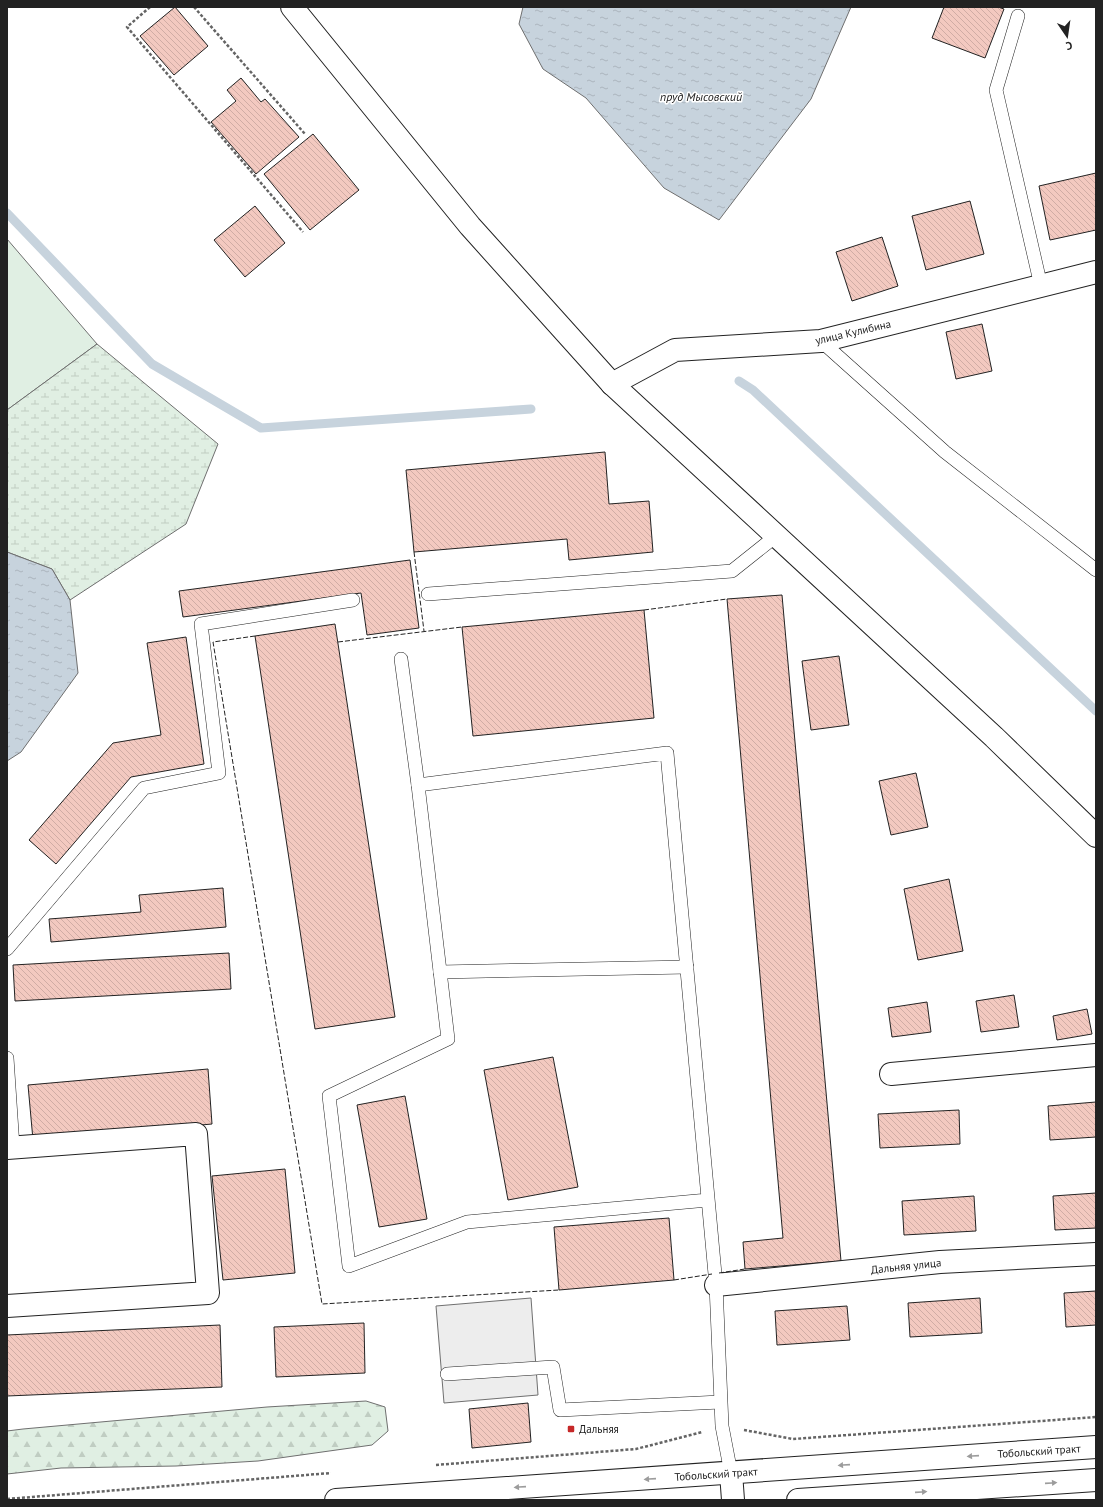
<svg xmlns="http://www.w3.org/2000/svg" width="1103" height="1507" viewBox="0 0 1103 1507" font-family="'PT Sans',sans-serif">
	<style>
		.green { fill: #e0efe3; stroke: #6f6f6f }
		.forest { fill: url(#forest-firs); stroke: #6f6f6f }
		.wetland { fill: url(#wetland-marsh); stroke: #6f6f6f }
		.parking { fill: #ededed; stroke: #6f6f6f }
		.water { fill: url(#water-ripples); stroke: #6f6f6f }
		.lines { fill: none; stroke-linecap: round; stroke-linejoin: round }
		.stream { stroke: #c7d3dd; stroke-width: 9 }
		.building { fill: url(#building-back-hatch); stroke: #222 }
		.lane-casing { stroke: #222; stroke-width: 14 }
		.street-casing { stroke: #222; stroke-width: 24 }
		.primary-casing { stroke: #222; stroke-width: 24 }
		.path { stroke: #646464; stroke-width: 2.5; stroke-dasharray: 3 2; stroke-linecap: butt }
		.lane { stroke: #fff; stroke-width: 13 }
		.street { stroke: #fff; stroke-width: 22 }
		.primary { stroke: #fff; stroke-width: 22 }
		.fence { stroke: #222; stroke-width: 1; stroke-dasharray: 5 2; stroke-linecap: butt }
		.oneway { fill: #9c9c9c }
		.poi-dot { fill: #c62828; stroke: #fff; stroke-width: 1.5 }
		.labels { text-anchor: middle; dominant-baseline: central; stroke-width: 3; stroke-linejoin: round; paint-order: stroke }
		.street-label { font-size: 11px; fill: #222; stroke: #fff }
		.poi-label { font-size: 11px; fill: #222; stroke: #fff; text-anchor: start }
		.water-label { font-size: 12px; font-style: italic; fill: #222; stroke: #fff }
	</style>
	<defs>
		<pattern id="forest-firs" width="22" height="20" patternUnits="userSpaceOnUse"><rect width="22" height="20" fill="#e0efe3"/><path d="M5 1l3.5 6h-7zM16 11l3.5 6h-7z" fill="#c0cdc2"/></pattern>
		<pattern id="wetland-marsh" width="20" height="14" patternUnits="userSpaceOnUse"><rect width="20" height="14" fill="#e0efe3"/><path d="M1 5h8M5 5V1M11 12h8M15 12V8" fill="none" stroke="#c0cdc2"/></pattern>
		<pattern id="water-ripples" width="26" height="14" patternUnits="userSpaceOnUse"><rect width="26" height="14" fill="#c7d3dd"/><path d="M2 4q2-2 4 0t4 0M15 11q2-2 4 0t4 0" fill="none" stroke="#abb5bd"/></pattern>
		<pattern id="building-back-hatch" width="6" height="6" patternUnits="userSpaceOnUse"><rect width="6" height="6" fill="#f3c9c0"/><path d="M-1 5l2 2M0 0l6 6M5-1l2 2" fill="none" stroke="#d0aca5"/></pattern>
	</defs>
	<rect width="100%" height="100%" fill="#fff"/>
	<path class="green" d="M7,239L97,344L7,410Z"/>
	<path class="forest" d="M366,1401L385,1407L388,1431L372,1445L258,1461L176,1466L61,1468L7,1474V1431L23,1429L267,1407Z"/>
	<path class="wetland" d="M97,344L218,444L186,524L70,600L52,569L7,552V410Z"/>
	<path class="parking" d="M531,1298L538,1395L444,1403L436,1306Z"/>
	<g class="water">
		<path d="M523,7H851L811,99L719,220L664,188L586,98L543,69L519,24Z"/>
		<path d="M7,552L52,569L70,600L78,673L21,752L7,761Z"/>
	</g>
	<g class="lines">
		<g class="stream">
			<path d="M7,213L152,364L261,428L531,409"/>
			<path d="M739,381L753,390L1096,711"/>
		</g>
	</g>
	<g class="building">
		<path d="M175,7L208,46L174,75L140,36Z"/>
		<path d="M944,7H998L1004,9L985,58L932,38Z"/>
		<path d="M241,78L261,102L265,99L299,137L256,174L211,122L236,101L227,90Z"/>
		<path d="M313,134L359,190L310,230L264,174Z"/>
		<path d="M1096,173V230L1050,240L1039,186Z"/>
		<path d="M970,201L984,254L926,270L912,216Z"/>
		<path d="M255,206L285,243L245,277L214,240Z"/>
		<path d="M882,237L898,286L852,301L836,252Z"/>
		<path d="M982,324L992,371L956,379L946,332Z"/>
		<path d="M605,452L609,504L649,501L653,552L569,560L567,539L414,552L406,470Z"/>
		<path d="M410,560L419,628L367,635L361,593L183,617L179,591Z"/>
		<path d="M782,595L841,1261L745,1269L743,1242L783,1238L727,599Z"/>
		<path d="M644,610L654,718L473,736L462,627Z"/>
		<path d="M335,624L395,1017L315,1029L255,636Z"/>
		<path d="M186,637L204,764L131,777L56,864L29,840L113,743L161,735L147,643Z"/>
		<path d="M839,656L849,725L811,730L802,661Z"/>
		<path d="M916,773L928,827L891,835L879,781Z"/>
		<path d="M949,879L963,951L918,960L904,889Z"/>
		<path d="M223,888L226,927L51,942L49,919L141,912L139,895Z"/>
		<path d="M229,953L231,989L15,1001L13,965Z"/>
		<path d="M1014,995L1019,1027L981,1032L976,1001Z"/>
		<path d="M927,1002L931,1032L892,1037L888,1008Z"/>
		<path d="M1087,1009L1092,1034L1057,1040L1053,1016Z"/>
		<path d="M553,1057L578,1187L508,1200L484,1070Z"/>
		<path d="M208,1069L212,1124L33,1140L28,1085Z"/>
		<path d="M405,1096L427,1219L379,1227L357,1105Z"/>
		<path d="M1096,1102V1137L1050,1140L1048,1106Z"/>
		<path d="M959,1110L960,1144L880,1148L878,1114Z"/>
		<path d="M285,1169L295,1273L223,1280L212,1176Z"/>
		<path d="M1096,1193V1228L1055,1230L1053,1196Z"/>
		<path d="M974,1196L976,1231L904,1235L902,1201Z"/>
		<path d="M669,1218L674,1280L559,1290L554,1227Z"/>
		<path d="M1096,1291V1325L1066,1327L1064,1293Z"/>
		<path d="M980,1298L982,1333L910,1337L908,1303Z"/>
		<path d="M847,1306L850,1340L777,1345L775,1311Z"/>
		<path d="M364,1323L365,1373L276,1377L274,1327Z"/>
		<path d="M220,1325L222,1387L7,1396V1335Z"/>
		<path d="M528,1403L531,1442L472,1448L469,1409Z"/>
	</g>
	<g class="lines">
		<g class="lane-casing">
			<g id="lane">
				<path d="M1018,16L996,90L1041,286"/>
				<path d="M821,341L945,452L1096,570"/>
				<path d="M428,594L732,571L776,536"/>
				<path d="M401,659L418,785"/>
				<path d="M7,949L144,788L219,773L201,624L353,600"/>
				<path d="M440,972L687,967"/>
				<path d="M7,1058L13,1147"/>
				<path d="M708,1200L467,1222L349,1266L329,1096L448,1039L418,785L667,753L716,1285L722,1426L731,1473"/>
				<path d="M447,1374L553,1367L560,1410L720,1402"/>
			</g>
		</g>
		<g class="street-casing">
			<g id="street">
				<path d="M292,7L470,226L612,384L994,737L1096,836"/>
				<path d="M612,384L675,350L821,341L1096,272"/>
				<path d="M891,1074L1096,1055"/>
				<path d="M7,1148L196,1134L208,1293L7,1306"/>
				<path d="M716,1285L940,1262L1096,1254"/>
			</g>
		</g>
		<g class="primary-casing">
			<g id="primary">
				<path d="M731,1473L733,1500"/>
				<path d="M336,1500L1096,1447"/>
				<path d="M798,1500L1096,1480"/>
			</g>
		</g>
		<g class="path">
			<path d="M150,7L127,27L303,232"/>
			<path d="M194,7L305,134"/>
			<path d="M744,1430L793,1439L1096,1417"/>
			<path d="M436,1465L636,1449L702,1432"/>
			<path d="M7,1499L331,1473"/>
		</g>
		<use href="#lane" class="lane"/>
		<use href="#street" class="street"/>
		<use href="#primary" class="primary"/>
		<g class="fence">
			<path d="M414,552L424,631"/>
			<path d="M644,610L727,599"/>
			<path d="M255,636L213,642L322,1304L559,1290"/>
			<path d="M338,642L462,627"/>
			<path d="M719,1273L745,1269"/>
			<path d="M674,1280L712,1274"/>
		</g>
	</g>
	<defs><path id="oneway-solid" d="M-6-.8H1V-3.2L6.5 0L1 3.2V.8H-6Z"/></defs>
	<g class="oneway">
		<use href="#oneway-solid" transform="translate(973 1456) rotate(176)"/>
		<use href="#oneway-solid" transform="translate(844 1465) rotate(176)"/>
		<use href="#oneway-solid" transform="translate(650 1479) rotate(176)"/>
		<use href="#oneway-solid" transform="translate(1051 1483) rotate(-4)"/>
		<use href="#oneway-solid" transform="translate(520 1487) rotate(176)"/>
		<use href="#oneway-solid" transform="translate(921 1492) rotate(-4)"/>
	</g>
	<rect class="poi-dot" x="567" y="1425" width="8" height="8" rx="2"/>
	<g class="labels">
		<g class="street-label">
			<text transform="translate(853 332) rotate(-13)">улица Кулибина</text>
			<text transform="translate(906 1266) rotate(-6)">Дальняя улица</text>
			<text transform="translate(1039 1451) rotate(-4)">Тобольский тракт</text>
			<text transform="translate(716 1474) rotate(-4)">Тобольский тракт</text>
		</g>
		<g class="poi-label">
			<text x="579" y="1429">Дальняя</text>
		</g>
		<g class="water-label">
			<text x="701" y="96">пруд Мысовский</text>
		</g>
	</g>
	<rect width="1103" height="1507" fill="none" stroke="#222222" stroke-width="16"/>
	<g transform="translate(1067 36) rotate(167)" stroke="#ffffff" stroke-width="3" paint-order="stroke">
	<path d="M0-3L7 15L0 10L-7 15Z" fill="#222222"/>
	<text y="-6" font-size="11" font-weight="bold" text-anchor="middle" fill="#222222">С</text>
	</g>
</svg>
